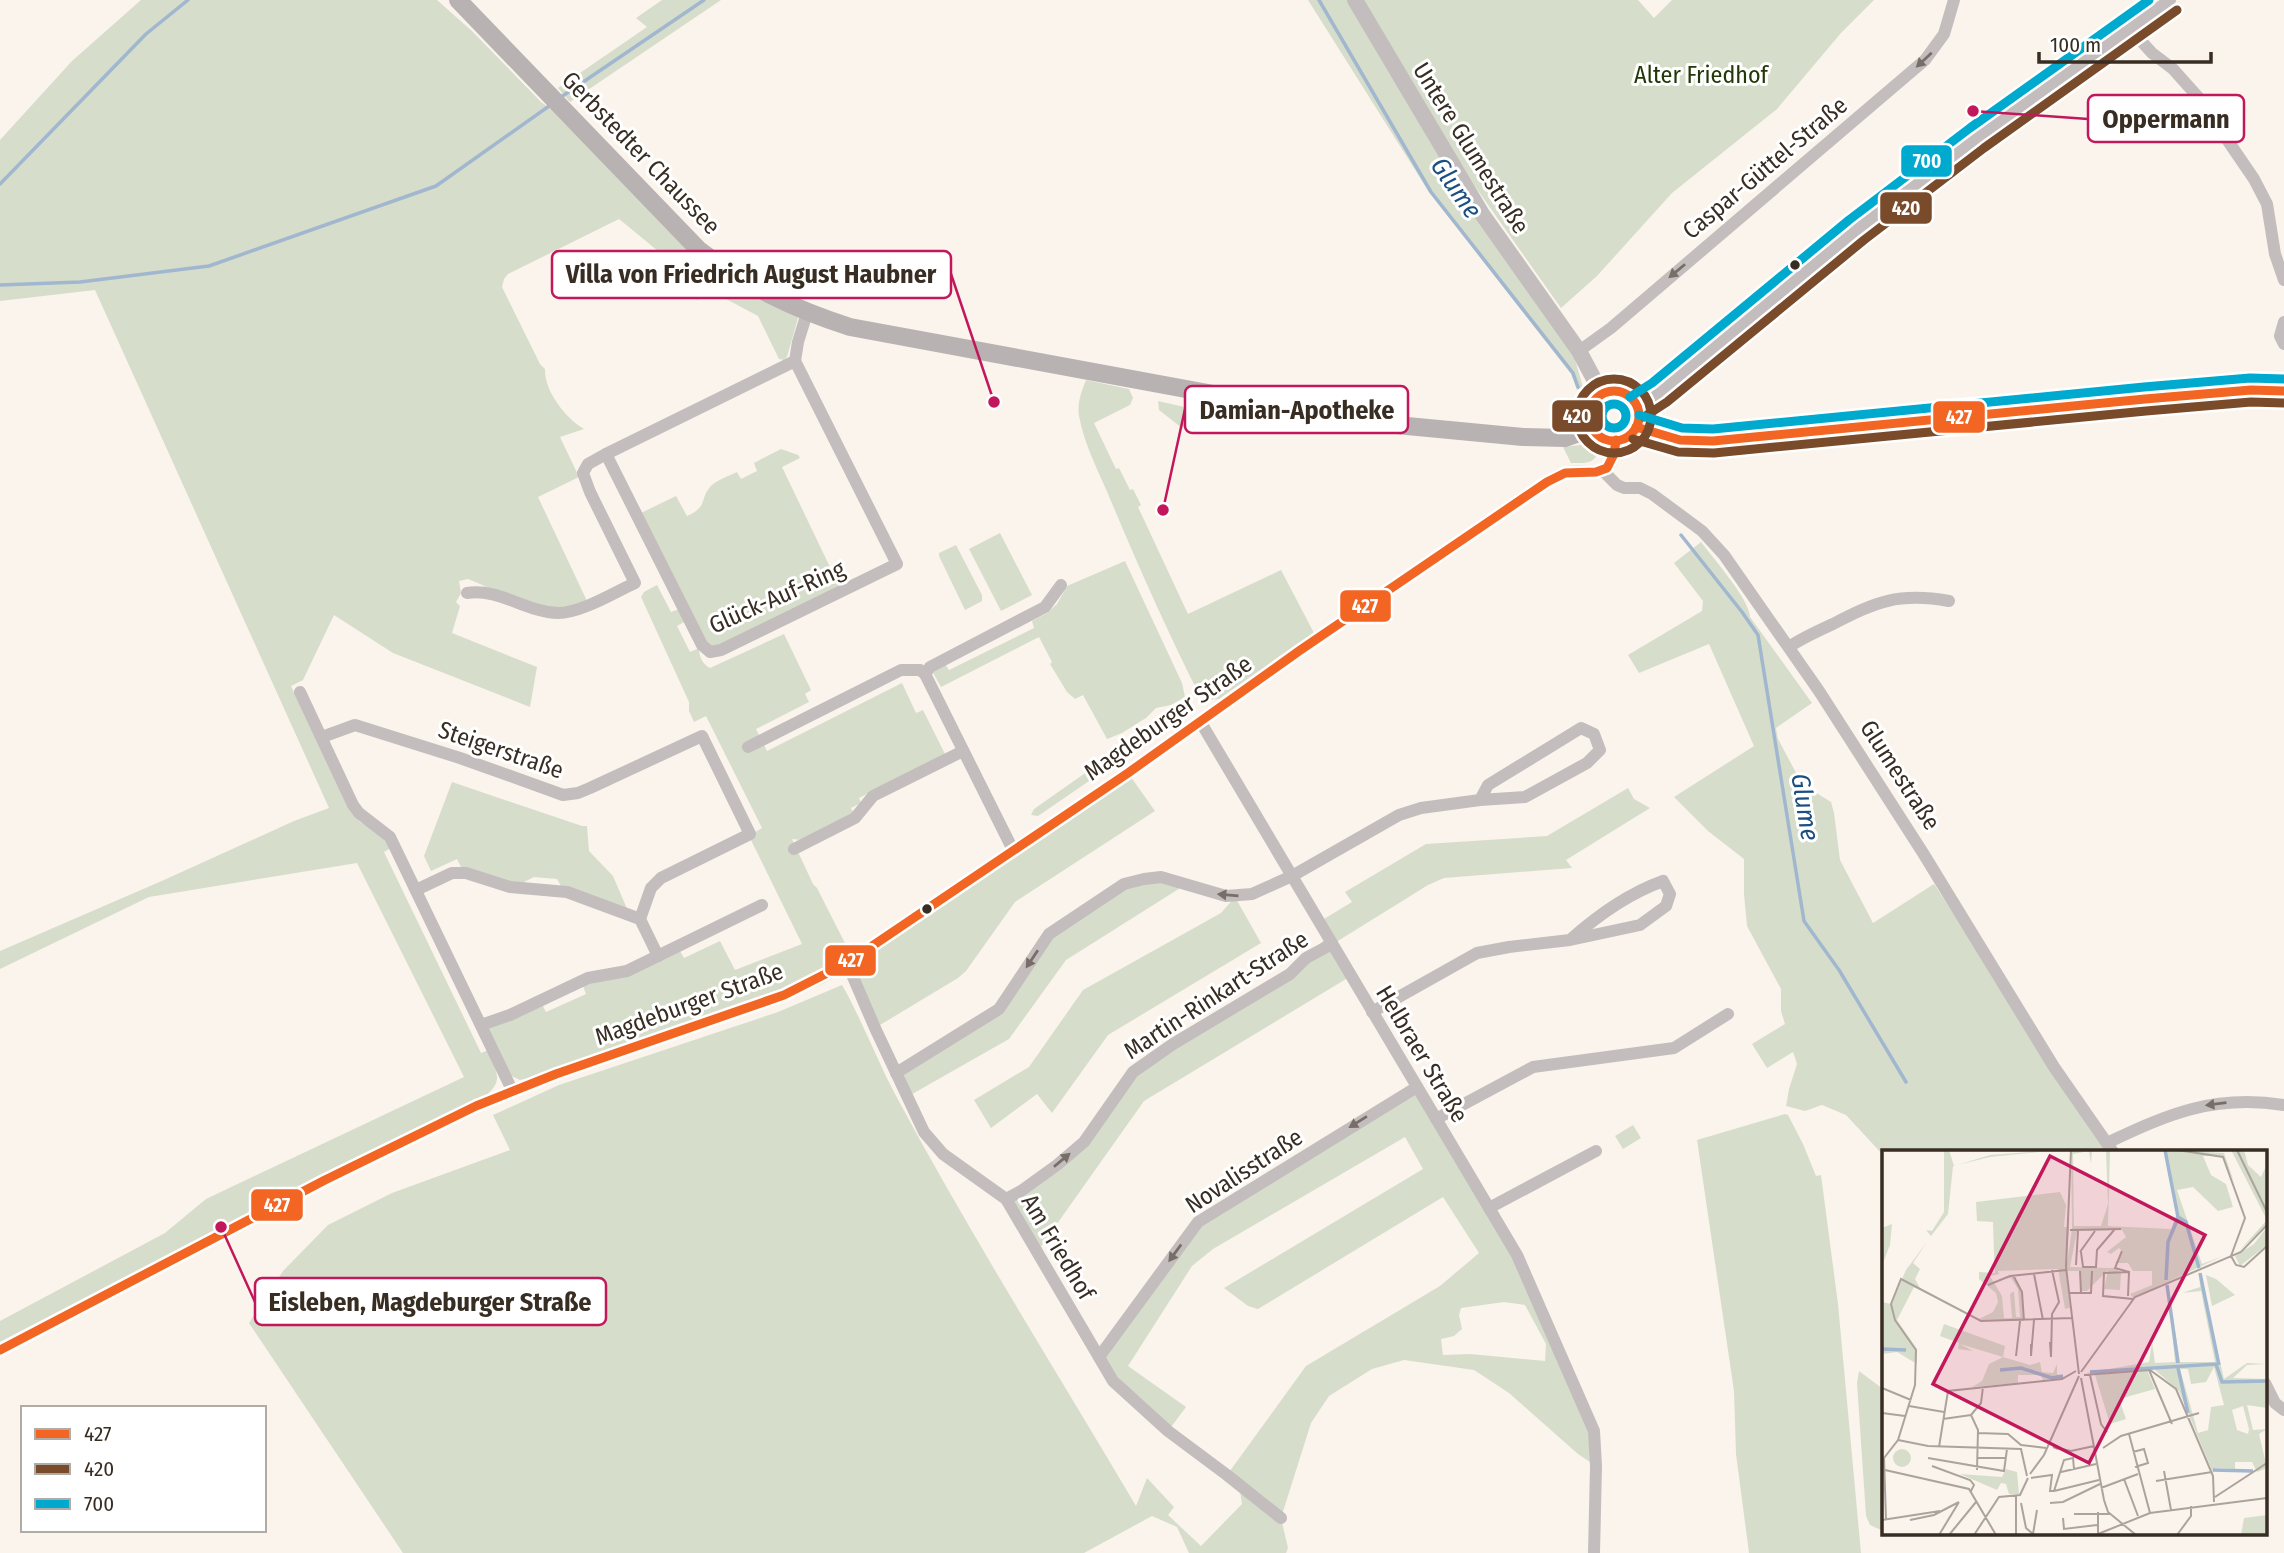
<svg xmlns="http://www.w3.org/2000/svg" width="2284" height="1553" viewBox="0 0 2284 1553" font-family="'Fira Sans Condensed',sans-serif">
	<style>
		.green { fill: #d7ddcb; fill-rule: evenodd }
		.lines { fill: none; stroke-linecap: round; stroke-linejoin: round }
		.stream { stroke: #a0b7cf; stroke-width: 3.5 }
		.minor { stroke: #c3bdbd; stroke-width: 12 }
		.tertiary { stroke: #c3bdbd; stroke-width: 16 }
		.secondary { stroke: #b9b2b2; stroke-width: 18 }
		.bus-1-casing { stroke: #fff; stroke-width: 14 }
		.bus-2-casing { stroke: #fff; stroke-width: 14 }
		.bus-3-casing { stroke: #fff; stroke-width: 14 }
		.bus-1 { stroke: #f26522; stroke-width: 9 }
		.bus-2 { stroke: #7a4b2a; stroke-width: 9 }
		.bus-3 { stroke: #00a9ce; stroke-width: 9 }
		.oneway { fill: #776e68 }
		.bus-dot { fill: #382d23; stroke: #fff; stroke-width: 2.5 }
		.labels { text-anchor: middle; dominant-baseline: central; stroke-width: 6; stroke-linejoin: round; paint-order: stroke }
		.park-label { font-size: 24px; fill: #223806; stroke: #fff }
		.street-label { font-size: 24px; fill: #382d23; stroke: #fff }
		.water-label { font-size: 26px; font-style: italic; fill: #1b4f80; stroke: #fff }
		.inset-river { fill: none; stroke: #a0b7cf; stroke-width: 3.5 }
		.inset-road { fill: none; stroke: #aca49c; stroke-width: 2 }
		.view { fill: #c2185b; fill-opacity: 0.15; stroke: #c2185b; stroke-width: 3.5 }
		.inset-edge { fill: none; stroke: #382d23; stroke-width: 3.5 }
		.leader { fill: none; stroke: #c2185b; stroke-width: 2.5 }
		.callout-dot { fill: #c2185b; stroke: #fff; stroke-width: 2.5 }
		.callout { fill: #fff; stroke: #c2185b; stroke-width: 2.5 }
		.callout-label { font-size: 26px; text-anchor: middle; font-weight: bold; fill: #382d23 }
		.line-badge { stroke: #fff; stroke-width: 2.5 }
		.badge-label { font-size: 19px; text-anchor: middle; font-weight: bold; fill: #fff }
	</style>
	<rect width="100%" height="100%" fill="#faf4ed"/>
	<g class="green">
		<path d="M141,0H437L473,32L541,102L554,111L693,251L794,312L798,318L787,357L784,360L779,359L758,316L713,292L697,300L680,269L619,219L508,274L504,279L502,287L540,364L545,369C544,390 565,418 584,429L560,437L579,477L538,497L587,601C576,604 566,609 554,609C528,608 493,589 468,579L459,581L461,593L456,602L460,606L452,633L537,667L530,707L393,653L334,615L303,680L291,686L352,813L360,822L379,832L391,848L384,852L481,1053L488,1050C502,1084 501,1081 476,1106L0,1350V1321L165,1233L206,1199L464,1077L357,863L149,897L0,969V951L164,880L294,821L329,808L95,290L0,301V140L72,61Z"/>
		<path d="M662,0H721L570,102L558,88L647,27L636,18Z"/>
		<path d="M1308,0H1347L1418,120L1574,356L1583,387L1577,390L1571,374L1429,192Z"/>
		<path d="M1361,0H1638L1654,18L1672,0H1874L1841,33L1777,109L1672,193L1597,276L1561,308L1474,185Z"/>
		<path d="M1086,380L1129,389L1133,398L1130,405L1094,423L1116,469L1119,468L1130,490L1133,489L1141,505L1138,507L1188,614L1281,570L1314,633L1219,699L1202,700C1169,635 1139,568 1111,501C1100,474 1084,445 1079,416C1077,404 1081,392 1086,380Z"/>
		<path d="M1158,401L1189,408L1192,413L1191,423L1182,428L1159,410Z"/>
		<path d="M1591,441L1598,448C1597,465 1584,463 1571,463L1563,447L1580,445Z"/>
		<path d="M781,449L798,455L800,458L782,467L840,588L718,647L709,645L701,637L639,514L676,496L687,516C709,506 699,499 711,486C717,480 729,476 737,472L741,479L757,471L754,463Z"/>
		<path d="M1000,533L1032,595L1001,611L969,549Z"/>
		<path d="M1701,542C1713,558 1750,600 1750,617L1812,703L1776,728L1778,739L1802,784L1831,802L1834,813L1840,860L1873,923L1934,884L2108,1152H1883V1155L1846,1115L1822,1105L1805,1111L1786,1106L1789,1089L1797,1064L1793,1052L1767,1068L1752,1044L1785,1024L1781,1011V989L1747,926L1744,894V859L1708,831L1674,797L1754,746L1709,644L1639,673L1628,655L1702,611L1703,601L1674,563Z"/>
		<path d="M956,545L982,595V601L965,610L939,556V553Z"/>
		<path d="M1125,561L1182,683L1185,697L1171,705L1156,708L1146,718L1122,733L1107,739L1083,695L1075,699L1067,692L1050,664L1052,662L1039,637L941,687L932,671L945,664L949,670L1034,628L1032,621L1047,613L1057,604L1067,586Z"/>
		<path d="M657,585L671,612L679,609L686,621L677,626L690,652L699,648C699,656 702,664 710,668L784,634L811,690L805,694L809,702L756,729L767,751L902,683L916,713L923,710L946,756L859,798L861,803L851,808L854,814L802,840L792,839L813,884L817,888L851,955L817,973L780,990L536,1077L520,1080L509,1075L488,1028L543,1006L546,1012L586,994L583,986L680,951L684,958L720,941L735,970L802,944L751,840L752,834L762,828L706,716L694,722L689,711V702L641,597L644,592Z"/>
		<path d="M1161,720L1166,721L1165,729L1038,816L1031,815L1034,809Z"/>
		<path d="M1128,773L1155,811L1015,902L966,971L958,978L875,1028L847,963Z"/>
		<path d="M452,782L582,826H587L589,851L613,876L628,911L562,888L557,879L534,877L518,885L462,869L457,859L431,871L424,856Z"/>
		<path d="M1628,788L1634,799L1650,808L1566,860L1572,868L1444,878L1428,885L1333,944L1351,976L1144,1101L1037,1252L1006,1199L1084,1142L1124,1083L1290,974L1327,937L1319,922L1352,902L1345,892L1426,844L1547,836Z"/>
		<path d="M1144,879L1185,885L1066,960L1009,1039L907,1097L896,1074L990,1015L1049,934Z"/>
		<path d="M1235,897L1261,943L1108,1035L1052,1113L1037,1094L991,1128L974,1100L1029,1067L1083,990L1221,913Z"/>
		<path d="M842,985C862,1020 876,1058 895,1094C970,1234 1055,1369 1136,1506L1147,1478L1174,1507L1168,1515L1201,1546L1242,1504L1239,1484L1227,1475L1306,1366L1440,1286L1479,1253L1443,1197L1258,1309L1248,1306L1224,1288L1423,1169L1405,1137L1213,1249L1192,1266L1128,1366L1186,1407L1168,1431L1099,1357L1190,1231L1417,1087L1489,1208L1589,1418L1596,1466L1578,1454L1509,1393L1474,1370L1404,1360L1372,1369L1329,1396L1311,1423L1281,1518L1288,1548L1286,1553H1189L1177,1527L1152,1516L1084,1553H403L249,1323L283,1271L328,1225L392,1193L510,1150L493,1115L559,1085L778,1012ZM1504,1302L1525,1305L1546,1344L1545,1361L1470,1354L1443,1355L1441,1339L1454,1336L1462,1329L1459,1315L1461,1308Z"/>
		<path d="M1785,1114L1788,1115L1803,1144L1816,1176L1821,1175L1838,1304L1861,1553H1749L1736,1454L1734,1391L1697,1140Z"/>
		<path d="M1633,1125L1641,1138L1623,1149L1615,1136Z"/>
		<path d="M1859,1371L1883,1389V1531L1870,1525L1866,1516L1857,1383Z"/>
	</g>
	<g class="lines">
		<g class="stream">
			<path d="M1319,0L1431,192L1573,373L1578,387"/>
			<path d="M561,97L704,0"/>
			<path d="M0,184L146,34L188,0"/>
			<path d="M0,285L80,282L209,266L436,186L552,104"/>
			<path d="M1681,535L1742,612L1758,635L1804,921L1839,970L1906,1082"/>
		</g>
		<g class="minor">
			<path d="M2138,22L2143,13L2144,0"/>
			<path d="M2131,30L2152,53L2173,69L2198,97L2254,179L2267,204L2275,254L2284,280"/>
			<path d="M2284,322L2280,336L2284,344"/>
			<path d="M1579,351L1611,328L1925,60L1944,34L1954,0"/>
			<path d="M795,361L606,454L702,645L710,652L721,650L897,564L795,361L798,342L807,313"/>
			<path d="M2280,390V378H2284"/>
			<path d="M1637,407L1659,393L1856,230L1977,138L2170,0"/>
			<path d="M1603,471L1617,485L1624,488H1640L1652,494L1702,531L1724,555L1819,691L1923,853L2054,1067L2113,1152"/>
			<path d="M467,593C499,588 526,612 558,613C581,613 613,593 635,583L590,492L583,473L588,464L606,454"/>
			<path d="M1789,647C1802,638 1818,631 1833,624C1876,602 1898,592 1949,601"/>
			<path d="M925,674L930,667L1045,607L1061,585"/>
			<path d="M300,692L353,805L359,813L390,837L512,1090"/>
			<path d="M1200,721L1517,1255L1594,1431L1596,1466L1594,1553"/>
			<path d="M322,737L355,725L460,758L563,795L578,793L590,788L702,736L750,834L661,878L651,888L640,919"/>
			<path d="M748,747L901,670H920L925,674L1013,850"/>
			<path d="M794,849L855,818L873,796L963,751"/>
			<path d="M416,890L452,873H466L510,887L567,892L640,919L658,956"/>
			<path d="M847,963L875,1028L924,1132L943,1154L1006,1199L1113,1381L1168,1431L1227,1475L1281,1518"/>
			<path d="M1372,1012L1477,953L1509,947L1570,940L1640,925L1666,906L1670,894L1663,881C1627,894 1598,915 1570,940"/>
			<path d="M481,1025L510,1015L588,978L627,971L762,905"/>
			<path d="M896,1073L999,1009L1049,934L1124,884L1144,879L1161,877L1226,896L1252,894L1292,876L1399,815L1421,808L1480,800L1525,797L1587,763L1600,750L1594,734L1581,728L1488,785L1480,800"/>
			<path d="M1436,1119L1533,1067L1674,1048L1728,1014"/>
			<path d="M2107,1143C2168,1114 2214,1094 2284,1105"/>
			<path d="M1006,1199L1021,1191L1057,1165L1084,1142L1133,1072L1173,1044L1290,974L1306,958L1332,944"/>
			<path d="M1489,1208L1596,1151"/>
			<path d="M0,1350L325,1180L476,1106L556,1074L784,995L822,977L847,963L1128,773L1299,651L1547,482C1554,478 1560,473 1568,472C1601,469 1611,483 1616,440"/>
			<path d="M1099,1357L1198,1222L1417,1087"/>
			<path d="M2265,1383L2275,1403L2284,1410"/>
		</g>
		<path class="tertiary" d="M1355,0L1482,214L1579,351L1602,394"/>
		<g class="secondary">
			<path d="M458,0L699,250C749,287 791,308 850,327L1365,422L1523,437L1565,438L1593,428"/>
			<circle cx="1614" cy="416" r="25"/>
			<path d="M1636,427L1680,440L1713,441L2145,399L2251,390L2284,391"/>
		</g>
		<g class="bus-1-casing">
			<g id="bus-1">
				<circle cx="1614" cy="416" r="25"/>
				<path d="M1636,427L1680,440L1713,441L2145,399L2251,390L2284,391"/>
				<path d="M0,1350L325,1180L476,1106L556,1074L784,995L847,963L1128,773L1299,651L1547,482L1565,473L1596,472L1607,468L1614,454L1616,440"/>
			</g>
		</g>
		<g class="bus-2-casing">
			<g id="bus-2">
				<circle cx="1614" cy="416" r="37"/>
				<path d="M1644,417L1667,402L1864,240L1984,148L2177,10"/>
				<path d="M1633,439L1678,452L1714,453L2146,411L2251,402L2284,403"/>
			</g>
		</g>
		<g class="bus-3-casing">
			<g id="bus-3">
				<path d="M1630,397L1652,383L1849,220L1970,128L2149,0"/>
				<circle cx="1614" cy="416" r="12"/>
				<path d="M1639,415L1682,428L1713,429L2144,387L2250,378L2284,379"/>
			</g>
		</g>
		<use href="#bus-1" class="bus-1"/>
		<use href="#bus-2" class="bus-2"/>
		<use href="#bus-3" class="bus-3"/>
	</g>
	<defs><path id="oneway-solid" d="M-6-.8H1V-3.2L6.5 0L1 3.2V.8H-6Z" transform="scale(1.75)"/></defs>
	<g class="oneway">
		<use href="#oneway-solid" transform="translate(1924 60) rotate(137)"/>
		<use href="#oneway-solid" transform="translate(1677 271) rotate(140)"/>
		<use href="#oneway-solid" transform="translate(1228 895) rotate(-175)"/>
		<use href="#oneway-solid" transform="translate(1032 959) rotate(124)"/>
		<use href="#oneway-solid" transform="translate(2216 1104) rotate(173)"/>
		<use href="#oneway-solid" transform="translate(1358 1122) rotate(148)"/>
		<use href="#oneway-solid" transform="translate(1062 1160) rotate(-40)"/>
		<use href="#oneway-solid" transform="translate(1175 1253) rotate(126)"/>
	</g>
	<g class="bus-dot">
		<circle cx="1795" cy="265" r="6"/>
		<circle cx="927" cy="909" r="6"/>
	</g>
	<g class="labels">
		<g class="park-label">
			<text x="1701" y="75">Alter Friedhof</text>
		</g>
		<g class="street-label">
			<text transform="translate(1471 148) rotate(58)">Untere Glumestraße</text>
			<text transform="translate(641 153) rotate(46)">Gerbstedter Chaussee</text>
			<text transform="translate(1765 168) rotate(-40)">Caspar-Güttel-Straße</text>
			<text transform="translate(777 597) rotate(-24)">Glück-Auf-Ring</text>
			<text transform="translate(1168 718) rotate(-35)">Magdeburger Straße</text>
			<text transform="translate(501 750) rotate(19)">Steigerstraße</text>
			<text transform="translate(1900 775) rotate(57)">Glumestraße</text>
			<text transform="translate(1216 995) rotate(-33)">Martin-Rinkart-Straße</text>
			<text transform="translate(689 1004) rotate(-20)">Magdeburger Straße</text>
			<text transform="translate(1422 1054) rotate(59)">Helbraer Straße</text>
			<text transform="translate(1244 1171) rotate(-33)">Novalisstraße</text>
			<text transform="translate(1058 1247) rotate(59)">Am Friedhof</text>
		</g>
		<g class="water-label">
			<text transform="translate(1456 188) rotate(55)">Glume</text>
			<text transform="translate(1805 807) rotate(81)">Glume</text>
		</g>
	</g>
	<g transform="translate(1882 1150)">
		<rect width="385" height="385" fill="#faf4ed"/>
		<path d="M62,0H67L72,16L108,5L176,0L108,7L71,16L66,64L49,86L44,80L50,81L62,62ZM189,0H210L209,14L207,1L191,4L192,76H219L226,54L224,0H228L226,76L289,79L295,63L284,0L342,3L352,32L340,6H321L329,25L344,34L351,57L336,61L311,37L295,40L320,114L341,106L251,148L248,144L270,135V121H251L246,113H233L241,102L237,98L229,104L225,102L244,87L240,80L195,81L188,117L231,118L239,122L238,140L222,139L226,120L205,141H199L198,121H184L188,158L183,159L176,119L116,121L117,124L108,126L120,146L122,168H130L128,144L132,141L134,167H138L136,139L129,128L120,129L131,125L140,142L142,171L95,170L111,162L116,152L114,143L97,129V122L113,123L112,104L111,72L95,71L94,52L178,42L184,55L182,77H187L184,120L190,79ZM349,0H362L366,15L379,27L385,14V74L357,101L385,70ZM10,74L8,95L0,115V78ZM385,77V95L358,116L353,106L372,94ZM45,92L31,113L38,119L33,129L39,140L32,137L15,170L35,199V214L15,202L0,204V152L9,154L24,120ZM317,122L342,229L365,213L385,214L365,215L351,228L385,229V258L365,255L371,280L385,279L377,284L385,318L375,322L370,312H353V319L334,318L331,323L297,241L272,219L204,223L267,212L270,192L273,213L293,212L286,136L298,212H333L319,141L300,143L318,137ZM332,217L342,255L329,257L326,280L316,283L298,219H306L309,234L324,232ZM361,256L367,279L366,284L355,280L350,260ZM324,125L334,129L353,145L330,156ZM62,174L123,196L121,207L78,194L91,201L76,199L77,193L58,186ZM121,207L148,215L158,212L160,222L171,223L175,214V224L182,227L161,230L159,225H136V233L90,237L100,231L107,214ZM265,220L273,239L237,249L244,269L228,274L213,225ZM11 308a9 9 0 1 1 18 0a9 9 0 1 1-18 0ZM124,319L135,322L137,344H127L124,334L119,333L115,340L78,324L120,327ZM385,365V385H359L362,368Z" fill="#d7ddcb" fill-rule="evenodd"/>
		<path class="inset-river" d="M283,0L296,67L304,72L317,118M318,123L337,215M284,130L286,92L296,68M285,135L296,213M0,199L24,200M296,218L306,263M118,220L139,218L170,228L181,226M208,222L334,214L340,232L385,231M331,320L371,321"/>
		<path class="inset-road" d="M189,0L184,117L197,224M295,0L341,7L363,68L349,106M355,0L385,62M188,80L239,79M240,101L233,118L247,122M198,102L213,81M199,102L201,117H214L215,100L233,79M349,106L354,115L362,117L385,96M194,115L196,81M198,121L199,143M152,124L161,170M131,125L140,142L142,171M106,135L128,126L184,120M187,143H209L210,121M246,146L247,122L222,123L221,146L251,149M168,192L169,207L170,164L177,152L170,120M149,194V206L152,170M134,206L138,171M267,220L290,274M199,222L253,147L359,102L385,75M202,225L268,220L294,239L331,326L332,352M208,225L219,274L225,282M199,228L222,350L226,362L254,385M0,238L29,250M27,256L62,262M0,263L23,266M89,265L96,280L95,320M89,265L99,253L101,237M61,269L89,265M96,283L126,284L139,295L164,298M247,284L268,363M16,290L46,296L139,299L145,326M57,297L66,241L180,229L194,221M221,298L239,286L317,263M176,299L171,297L189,301L212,296M251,302L262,299L266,313L253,317M2,308L16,290L33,235L34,200L13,170L9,154L19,129L99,171L190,168M2,308L4,370M46,308L122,321L125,299M96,308H124M50,316L88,330L92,335L89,341M3,320L87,339L114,385M282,321L289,360M179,322L214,314M148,324L162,305L197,226M149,328L170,325L168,341H172M242,329L256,366M274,331L330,322M219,338L256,324M172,341L182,310L191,308L192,319M172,341L217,330M333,347L385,313M139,353L144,378L151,384M168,353L181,352L218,334M192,364H229M181,368L182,379L215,375M0,370L58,361M28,370L52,365L77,352M151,384L155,360M216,384L268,363L385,348M57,385L77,352M67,385L94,352M92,385L117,347L138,345L146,328M134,385V346M216,385V362M295,385L309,366V356"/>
		<path class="view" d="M168,6L323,85L207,313L51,234Z"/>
		<rect width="385" height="385" class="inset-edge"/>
	</g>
	<path class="leader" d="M1973 111L2088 119M994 402L951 274M1163 510L1185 409M221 1227L255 1302"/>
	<g class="callout-dot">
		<circle cx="1973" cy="111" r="7"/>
		<circle cx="994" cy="402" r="7"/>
		<circle cx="1163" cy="510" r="7"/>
		<circle cx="221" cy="1227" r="7"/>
	</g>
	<g class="callout">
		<rect x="2088" y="95" width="156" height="47" rx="7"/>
		<rect x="552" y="251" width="399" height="47" rx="7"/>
		<rect x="1185" y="386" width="223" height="47" rx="7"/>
		<rect x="255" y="1278" width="351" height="47" rx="7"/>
	</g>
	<g class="callout-label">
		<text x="2166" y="128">Oppermann</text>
		<text x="751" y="283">Villa von Friedrich August Haubner</text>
		<text x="1297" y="419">Damian-Apotheke</text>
		<text x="430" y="1311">Eisleben, Magdeburger Straße</text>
	</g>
	<g class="line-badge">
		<rect x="1900" y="144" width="53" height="34" rx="7" fill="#00a9ce"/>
		<rect x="1879" y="191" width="54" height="34" rx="7" fill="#7a4b2a"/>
		<rect x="1551" y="399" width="53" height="34" rx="7" fill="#7a4b2a"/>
		<rect x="1932" y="400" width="54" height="34" rx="7" fill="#f26522"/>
		<rect x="1339" y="589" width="53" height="34" rx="7" fill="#f26522"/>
		<rect x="824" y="944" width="53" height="33" rx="7" fill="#f26522"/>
		<rect x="250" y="1188" width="54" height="34" rx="7" fill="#f26522"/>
	</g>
	<g class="badge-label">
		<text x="1927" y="168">700</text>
		<text x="1906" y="215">420</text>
		<text x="1577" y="423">420</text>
		<text x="1959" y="424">427</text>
		<text x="1365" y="613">427</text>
		<text x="851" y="967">427</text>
		<text x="277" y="1212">427</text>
	</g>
	<rect x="21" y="1406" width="245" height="126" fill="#ffffff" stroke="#afaba7" stroke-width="2"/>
	<rect x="35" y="1429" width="35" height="10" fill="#f26522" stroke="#afaba7" stroke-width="2"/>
	<text x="84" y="1441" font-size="21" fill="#382d23">427</text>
	<rect x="35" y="1464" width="35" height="10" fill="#7a4b2a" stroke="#afaba7" stroke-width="2"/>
	<text x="84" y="1476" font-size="21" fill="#382d23">420</text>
	<rect x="35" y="1499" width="35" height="10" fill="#00a9ce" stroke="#afaba7" stroke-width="2"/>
	<text x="84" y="1511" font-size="21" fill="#382d23">700</text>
	<path d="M2039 52v10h172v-10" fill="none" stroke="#382d23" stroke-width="3.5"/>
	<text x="2050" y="52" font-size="21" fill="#382d23" stroke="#ffffff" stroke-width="5" paint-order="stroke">100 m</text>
</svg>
